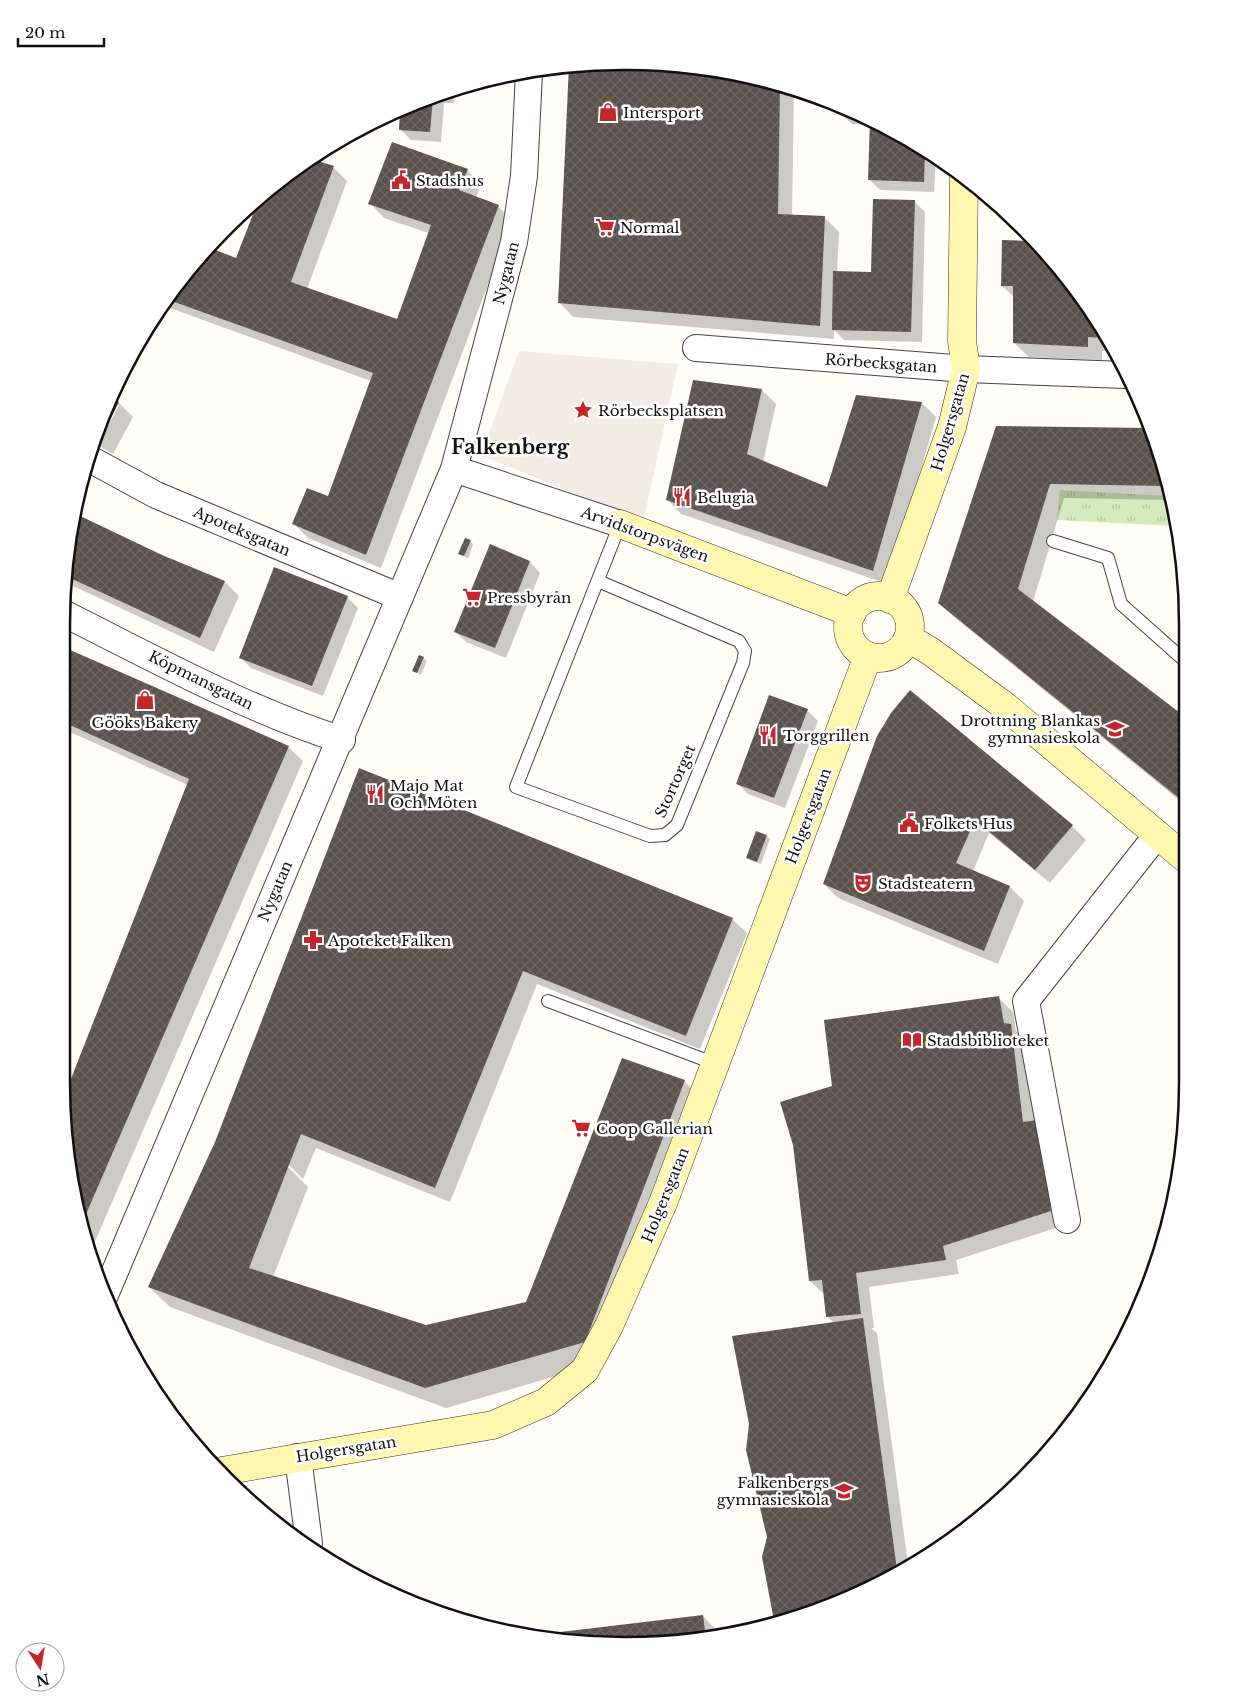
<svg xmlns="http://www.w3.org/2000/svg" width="1249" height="1707" viewBox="0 0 1249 1707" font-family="'Libre Baskerville',serif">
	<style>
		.park { fill: url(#park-tufts) }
		.plaza { fill: #f1ede2 }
		.shadow { fill: #0003 }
		.building { fill: url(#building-cross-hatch) }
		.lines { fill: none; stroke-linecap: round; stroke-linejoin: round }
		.lane-casing { stroke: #444; stroke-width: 14 }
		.street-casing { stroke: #444; stroke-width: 28 }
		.secondary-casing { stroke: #333; stroke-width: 29 }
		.lane { stroke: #fff; stroke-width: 12 }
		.street { stroke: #fff; stroke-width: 26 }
		.secondary { stroke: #fff6b0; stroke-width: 28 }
		.labels { text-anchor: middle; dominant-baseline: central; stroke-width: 5; stroke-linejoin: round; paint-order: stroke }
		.poi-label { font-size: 15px; fill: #111; stroke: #fff; text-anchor: start }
		.street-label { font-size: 15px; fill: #111; stroke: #fff }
		.district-label { font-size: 20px; font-weight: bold; fill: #111; stroke: #fff }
		.rim { fill: none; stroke: #111; stroke-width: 2.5 }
	</style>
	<defs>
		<pattern id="park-tufts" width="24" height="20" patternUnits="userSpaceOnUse" patternTransform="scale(1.25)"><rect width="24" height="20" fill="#d5ebbd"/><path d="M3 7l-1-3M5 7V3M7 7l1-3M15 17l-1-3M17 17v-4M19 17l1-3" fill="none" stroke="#b6c8a1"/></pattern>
		<pattern id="building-cross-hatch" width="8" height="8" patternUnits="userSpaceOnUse" patternTransform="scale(1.25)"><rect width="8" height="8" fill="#5a524d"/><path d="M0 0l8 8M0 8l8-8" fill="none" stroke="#6d6662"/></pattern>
	</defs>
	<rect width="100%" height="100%" fill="#fffdf5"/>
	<path class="park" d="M1060,490L1168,496L1176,526L1057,520Z"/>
	<path class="plaza" d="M519,351L678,364L643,522L481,455Z"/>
	<g class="shadow">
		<path d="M698,66L794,89L792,216L825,218L839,232L837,273H872L914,201L925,212L922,342L844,340L834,330V339L573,317L559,302Z"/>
		<path d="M455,89L454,103H444L441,142L411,140L400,129L402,109Z"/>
		<path d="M842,107L906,137L936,158L934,192L880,190L869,179L871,125L852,124L841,114Z"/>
		<path d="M333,167L347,181L307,289L397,320L429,233L384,218L370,203L467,170L481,184L476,198L498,206L512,221L381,568L308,538L294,524L329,498L371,381L170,308L133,361L130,360L156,312L201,253L207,248L237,259L255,212L248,209L281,178Z"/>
		<path d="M1003,241L1035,242L1071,281L1111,351H1102V360L1029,357L1014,343L1015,298L1002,286Z"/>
		<path d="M762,390L776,404L763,462L828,488L922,403L936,417L888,584L681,514L667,499Z"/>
		<path d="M110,398L119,403L133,417L113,454L98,445L119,405H116L96,444L93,442Z"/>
		<path d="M997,427L1150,430L1169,500L1064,498L1033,602L1184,717L1185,805L954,617L940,603Z"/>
		<path d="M76,515L162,556L225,582L239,596L214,652L67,583Z"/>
		<path d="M470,541L473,544L468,559L460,553Z"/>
		<path d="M490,546L530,562L540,573L506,658L466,642L455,631Z"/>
		<path d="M347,597L358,608L323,696L251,668L240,657Z"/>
		<path d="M61,647L288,747L303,761L90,1253L81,1229L64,1102L188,785L61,728Z"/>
		<path d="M423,658L427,661L421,675L414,671Z"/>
		<path d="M807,710L818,721L785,808L748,794L737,783Z"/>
		<path d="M892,714L1072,826L1086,840L1050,883L989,833L973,871L1010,887L1024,901L998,964L838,898L824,884Z"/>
		<path d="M360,770L732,919L747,933L700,1049L537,984L450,1202L316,1148L303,1179L287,1163V1166L308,1187L273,1277L426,1326L527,1303L684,1081L705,1101L605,1362L446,1408L170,1307L149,1287L216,1142Z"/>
		<path d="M767,836L770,839L761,864L750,860L747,857Z"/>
		<path d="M998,997L1013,1012L1016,1031L1025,1039L1065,1225L956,1260L959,1274L869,1287L874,1328H871L877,1333L908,1564L840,1603L834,1323L827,1316L825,1295L810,1281L833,1087Z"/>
		<path d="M703,1616L717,1631L718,1636L698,1641L624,1646L529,1636Z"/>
	</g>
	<g class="building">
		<path d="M587,62L698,66L780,85L778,214L825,216L820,326L558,303L569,65Z"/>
		<path d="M433,98L430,132L399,130L400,110Z"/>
		<path d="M840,107L857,115L840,114Z"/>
		<path d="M870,120L906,137L925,150L924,182L868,180Z"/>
		<path d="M392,142L468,169L459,190L499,205L366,555L292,524L307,488L328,496L373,373L166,299L208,247L236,258L257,204L255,203L281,178L311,159L334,166L291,282L397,319L431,225L368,204Z"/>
		<path d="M873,199L915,200L911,332L832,330L833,271L871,272Z"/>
		<path d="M1002,240L1033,241L1060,269V284L1073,285L1104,338L1088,337V347L1013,343V286H1001Z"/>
		<path d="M693,380L762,389L747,454L827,487L856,395L922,402L873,571L666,500Z"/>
		<path d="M111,397L119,402L99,441L94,438Z"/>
		<path d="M996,426L1150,428L1166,486L1050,484L1018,589L1184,716L1185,803L938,603Z"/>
		<path d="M76,514L162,555L225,581L200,638L68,577Z"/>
		<path d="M465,538L471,540L464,556L458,554Z"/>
		<path d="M490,544L530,561L495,648L454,632Z"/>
		<path d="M274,567L348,596L312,686L239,658Z"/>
		<path d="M61,646L289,746L80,1228L63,1099L189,779L61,721Z"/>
		<path d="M419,655L424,657L417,673L412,671Z"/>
		<path d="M910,690L1073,825L1035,870L975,820L956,863L1010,886L984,951L823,884L877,736L891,713Z"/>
		<path d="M769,695L808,709L774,798L736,784Z"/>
		<path d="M359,768L733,918L686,1036L523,971L435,1188L301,1134L249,1268L426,1325L526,1302L622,1058L685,1080L585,1342L425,1388L148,1287L215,1142Z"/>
		<path d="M756,831L767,835L757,862L746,858Z"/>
		<path d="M999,996L1004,1023L1011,1024L1023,1122L1038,1120L1051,1211L943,1246L946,1260L856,1273L861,1314L826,1317L822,1280L809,1281L793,1145L780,1102L832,1086L824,1020Z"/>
		<path d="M863,1318L897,1570L840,1603L774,1621L762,1557L767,1537L746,1450L749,1424L732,1336Z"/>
		<path d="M703,1615L706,1639L698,1641L624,1646L527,1636Z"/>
	</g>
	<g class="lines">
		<g class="lane-casing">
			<g id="lane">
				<path d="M1053,541L1108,558L1121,604L1184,660"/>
				<path d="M598,581L739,641L745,651L743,663L677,825L665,835L650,836L516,787L620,524"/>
				<path d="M548,1001L716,1064"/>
			</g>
		</g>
		<g class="street-casing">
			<g id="street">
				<path d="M696,348L966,369L1125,375"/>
				<path d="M88,458L156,495L400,597"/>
				<path d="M454,469L514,242L524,176L529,72"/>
				<path d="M63,613C153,658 245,709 342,740"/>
				<path d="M1067,1220L1026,1001L1157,835"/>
				<path d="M105,1295L454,469L620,524"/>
				<path d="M298,1457L309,1543"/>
			</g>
		</g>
		<g class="secondary-casing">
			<g id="secondary">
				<path d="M620,524L852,613"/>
				<circle cx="879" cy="627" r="31"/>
				<path d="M890,599L952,427L966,369L962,341L964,178"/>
				<path d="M908,638L930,651L1006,707L1185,858"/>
				<path d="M222,1471L493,1425L546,1402L585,1370L609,1326L663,1203L868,656"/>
			</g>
		</g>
		<use href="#lane" class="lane"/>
		<use href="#street" class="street"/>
		<use href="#secondary" class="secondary"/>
	</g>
	<defs>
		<g id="shop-bare" transform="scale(1.5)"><path d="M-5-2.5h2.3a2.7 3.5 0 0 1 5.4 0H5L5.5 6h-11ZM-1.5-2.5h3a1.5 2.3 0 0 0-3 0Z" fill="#c4262e" stroke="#fff" stroke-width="2.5" paint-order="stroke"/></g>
		<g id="civic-bare" transform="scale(1.5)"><path d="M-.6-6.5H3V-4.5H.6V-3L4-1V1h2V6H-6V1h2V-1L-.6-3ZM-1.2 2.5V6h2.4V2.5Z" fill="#c4262e" stroke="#fff" stroke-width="2.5" paint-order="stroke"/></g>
		<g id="supermarket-bare" transform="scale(1.5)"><path d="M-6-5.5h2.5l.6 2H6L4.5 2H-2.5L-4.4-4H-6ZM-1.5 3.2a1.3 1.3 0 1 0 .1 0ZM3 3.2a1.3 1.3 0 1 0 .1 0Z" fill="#c4262e" stroke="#fff" stroke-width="2.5" paint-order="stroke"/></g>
		<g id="sight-bare" transform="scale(1.5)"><path d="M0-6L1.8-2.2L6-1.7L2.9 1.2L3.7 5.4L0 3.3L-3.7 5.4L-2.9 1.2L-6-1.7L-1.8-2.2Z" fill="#c4262e" stroke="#fff" stroke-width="2.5" paint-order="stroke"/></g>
		<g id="restaurant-bare" transform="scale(1.5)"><path d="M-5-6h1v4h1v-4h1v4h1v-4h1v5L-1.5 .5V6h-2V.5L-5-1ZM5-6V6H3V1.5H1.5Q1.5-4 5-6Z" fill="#c4262e" stroke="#fff" stroke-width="2.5" paint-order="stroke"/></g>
		<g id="school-bare" transform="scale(1.5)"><path d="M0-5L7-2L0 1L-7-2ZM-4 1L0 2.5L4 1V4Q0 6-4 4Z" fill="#c4262e" stroke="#fff" stroke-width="2.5" paint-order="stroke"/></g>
		<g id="theatre-bare" transform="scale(1.5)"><path d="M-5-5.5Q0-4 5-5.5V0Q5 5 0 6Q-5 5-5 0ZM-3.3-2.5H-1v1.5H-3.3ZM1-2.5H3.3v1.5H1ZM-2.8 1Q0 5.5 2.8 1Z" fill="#c4262e" stroke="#fff" stroke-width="2.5" paint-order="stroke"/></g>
		<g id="pharmacy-bare" transform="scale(1.5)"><path d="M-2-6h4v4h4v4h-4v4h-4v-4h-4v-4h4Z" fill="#c4262e" stroke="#fff" stroke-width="2.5" paint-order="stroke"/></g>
		<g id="library-bare" transform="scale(1.5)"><path d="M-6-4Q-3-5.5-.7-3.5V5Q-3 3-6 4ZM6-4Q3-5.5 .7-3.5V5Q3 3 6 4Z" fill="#c4262e" stroke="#fff" stroke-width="2.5" paint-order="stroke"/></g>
	</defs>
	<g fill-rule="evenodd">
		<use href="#shop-bare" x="608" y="112"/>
		<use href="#civic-bare" x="401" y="180"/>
		<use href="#supermarket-bare" x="605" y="227"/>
		<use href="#sight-bare" x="583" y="410"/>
		<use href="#restaurant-bare" x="682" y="497"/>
		<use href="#supermarket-bare" x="472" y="597"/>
		<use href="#shop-bare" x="145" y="700"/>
		<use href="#school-bare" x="1115" y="729"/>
		<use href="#restaurant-bare" x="768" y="735"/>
		<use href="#restaurant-bare" x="375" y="794"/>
		<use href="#civic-bare" x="909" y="823"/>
		<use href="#theatre-bare" x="863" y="883"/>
		<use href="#pharmacy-bare" x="313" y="940"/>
		<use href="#library-bare" x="912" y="1040"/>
		<use href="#supermarket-bare" x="581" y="1128"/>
		<use href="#school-bare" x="844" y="1491"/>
	</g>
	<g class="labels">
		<g class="poi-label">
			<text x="623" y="112">Intersport</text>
			<text x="416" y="180">Stadshus</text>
			<text x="620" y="227">Normal</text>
			<text x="598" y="410">Rörbecksplatsen</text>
			<text x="697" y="497">Belugia</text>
			<text x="487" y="597">Pressbyrån</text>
			<text x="1100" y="720" text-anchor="end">Drottning Blankas<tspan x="1100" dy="17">gymnasieskola</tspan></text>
			<text x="145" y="722" text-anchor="middle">Gööks Bakery</text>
			<text x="783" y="735">Torggrillen</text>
			<text x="390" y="785">Majo Mat<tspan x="390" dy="17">Och Möten</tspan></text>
			<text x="924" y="823">Folkets Hus</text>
			<text x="878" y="883">Stadsteatern</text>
			<text x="328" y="940">Apoteket Falken</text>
			<text x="927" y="1040">Stadsbiblioteket</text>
			<text x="596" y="1128">Coop Gallerian</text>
			<text x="829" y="1482" text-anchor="end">Falkenbergs<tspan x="829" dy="17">gymnasieskola</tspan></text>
		</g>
		<g class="street-label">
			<text transform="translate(506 273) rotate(-76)">Nygatan</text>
			<text transform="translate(881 363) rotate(4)">Rörbecksgatan</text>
			<text transform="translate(950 422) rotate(-74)">Holgersgatan</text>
			<text transform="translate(242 531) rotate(23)">Apoteksgatan</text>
			<text transform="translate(645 534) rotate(20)">Arvidstorpsvägen</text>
			<text transform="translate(201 680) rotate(26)">Köpmansgatan</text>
			<text transform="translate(675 781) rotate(-66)">Stortorget</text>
			<text transform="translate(808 816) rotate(-69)">Holgersgatan</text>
			<text transform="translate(275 891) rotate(-67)">Nygatan</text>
			<text transform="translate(665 1195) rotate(-68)">Holgersgatan</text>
			<text transform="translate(346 1449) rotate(-9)">Holgersgatan</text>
		</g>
		<g class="district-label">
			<text x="510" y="447">Falkenberg</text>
		</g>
	</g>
	<path d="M0 0H1249V1707H0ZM624 70H625A554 554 0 0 1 1179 624V1083A554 554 0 0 1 625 1637H624A554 554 0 0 1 70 1083V624A554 554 0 0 1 624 70Z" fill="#fff" fill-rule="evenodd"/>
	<path class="rim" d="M624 70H625A554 554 0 0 1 1179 624V1083A554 554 0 0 1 625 1637H624A554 554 0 0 1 70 1083V624A554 554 0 0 1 624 70Z"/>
	<g transform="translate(40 1667) rotate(168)"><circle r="24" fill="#ffffff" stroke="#a0a0a0"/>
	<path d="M0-4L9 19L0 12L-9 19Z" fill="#c4262e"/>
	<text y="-8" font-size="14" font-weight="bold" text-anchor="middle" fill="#111111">N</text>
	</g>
	<path d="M18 38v8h86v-8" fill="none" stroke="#111111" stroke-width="2.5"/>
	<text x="25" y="38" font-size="15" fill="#111111" stroke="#ffffff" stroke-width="4" paint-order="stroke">20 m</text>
</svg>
